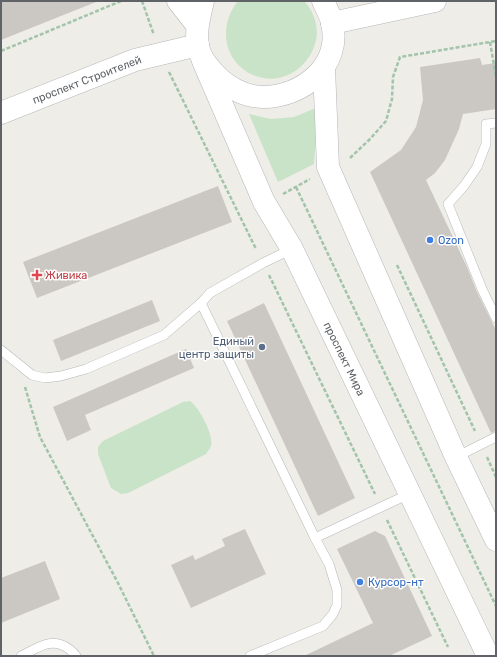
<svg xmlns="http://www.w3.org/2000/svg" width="497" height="657" viewBox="0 0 497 657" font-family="Rubik,sans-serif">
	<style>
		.green { fill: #c8e3c7 }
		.building { fill: #cbc8c4 }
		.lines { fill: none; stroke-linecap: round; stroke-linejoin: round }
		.service-casing { stroke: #b4b7ba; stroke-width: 10 }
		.tertiary-casing { stroke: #b4b7ba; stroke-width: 23 }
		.secondary-casing { stroke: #b4b6ba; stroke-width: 23 }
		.path { stroke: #a1c4aa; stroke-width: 2.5; stroke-dasharray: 4 2; stroke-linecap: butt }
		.service { stroke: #fff; stroke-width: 9 }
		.tertiary { stroke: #fff; stroke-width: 22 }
		.secondary { stroke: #fff; stroke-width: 22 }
		.shop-dot { fill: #3f7fe0; stroke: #fff; stroke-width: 1.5 }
		.health-dot { fill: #e0444e; stroke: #fff; stroke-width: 1.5 }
		.service-dot { fill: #5c6f8a; stroke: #fff; stroke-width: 1.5 }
		.labels { text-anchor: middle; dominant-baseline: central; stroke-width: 3; stroke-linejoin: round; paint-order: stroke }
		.street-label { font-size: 11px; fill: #5f6266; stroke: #fff }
		.shop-label { font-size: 11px; fill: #366cbe; stroke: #fff; text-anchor: start }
		.health-label { font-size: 11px; fill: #be3a42; stroke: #fff; text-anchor: start }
		.service-label { font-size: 11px; fill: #4e5e75; stroke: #fff; text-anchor: end }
	</style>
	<rect width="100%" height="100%" fill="#efede7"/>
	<g class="green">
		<path d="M238,1H304C314,11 319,27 316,40C310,69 279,88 251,74C222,59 219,24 238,1Z"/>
		<path d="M318,107L314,164L278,182L249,114L271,119L294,117Z"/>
		<path d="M190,401C199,407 214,435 211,446C210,449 207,452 206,454L128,493L121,494L111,488L98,454V447L103,441L183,402Z"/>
	</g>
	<g class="building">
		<path d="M1,1H96V2L1,40Z"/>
		<path d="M480,58L482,65L496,63V109L463,114L459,129L445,160L435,173L426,180L467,267L477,292L496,330V431L491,433L370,172L401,150L416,127L423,100L420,67Z"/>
		<path d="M218,186L232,222L37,298L23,262Z"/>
		<path d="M152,300L160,321L61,361L53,340Z"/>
		<path d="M264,303L355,498L318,516L227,321Z"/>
		<path d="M186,349L194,368L85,415L91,430L67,441L53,407Z"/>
		<path d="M245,529L266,574L191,608L171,565L193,555L195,560L225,546L222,539Z"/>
		<path d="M375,531L385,536L432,636L389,656H304L373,623L337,549Z"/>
		<path d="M45,561L60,599L1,623V578Z"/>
	</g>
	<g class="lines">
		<g class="service-casing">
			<g id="service">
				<path d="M496,123L486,124V144L477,167L464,186L448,204L482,289L496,318"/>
				<path d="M201,303L315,538"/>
				<path d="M1,350L32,375L45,378L61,376L86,369L164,335L201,303L210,293L263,263L292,249"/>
				<path d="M456,457L496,437"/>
				<path d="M21,656C38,648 52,636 69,649C72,651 74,653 76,656"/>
				<path d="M250,656L323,626L333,614L337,605V590L329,564L315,538L409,494"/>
			</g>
		</g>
		<g class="tertiary-casing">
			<g id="tertiary">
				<path d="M332,23L435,1"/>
				<path d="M1,113L135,60L198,45"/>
			</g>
		</g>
		<g class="secondary-casing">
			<g id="secondary">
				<path d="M178,1L197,25"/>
				<path d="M203,1C200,15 195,31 198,46C200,57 206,64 213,72C225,86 244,97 263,97C302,97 342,66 332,23C331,16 326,8 323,1"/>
				<path d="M203,61L264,202L292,249L488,656"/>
				<path d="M324,68L328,167L456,457L496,540"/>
			</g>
		</g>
		<g class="path">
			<path d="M142,1L154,35"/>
			<path d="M490,42L496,77"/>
			<path d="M1,51L121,1"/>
			<path d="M169,72L256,249"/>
			<path d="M350,158L370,139L386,121L392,99L393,77L400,57L496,41"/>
			<path d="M296,187L496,606"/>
			<path d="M283,194L310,179"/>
			<path d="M397,265L475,431"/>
			<path d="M269,275L375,494"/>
			<path d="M25,387L40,437L118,583L154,656"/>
			<path d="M487,457L496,477"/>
			<path d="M387,520L448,647"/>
		</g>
		<use href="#service" class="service"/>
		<use href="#tertiary" class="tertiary"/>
		<use href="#secondary" class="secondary"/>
	</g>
	<g class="shop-dot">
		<circle cx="430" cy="240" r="4"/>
		<circle cx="360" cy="582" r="4"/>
	</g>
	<path class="health-dot" d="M35 269h4v4h4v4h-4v4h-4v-4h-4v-4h4z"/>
	<circle class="service-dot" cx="262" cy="347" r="4"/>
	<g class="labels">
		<g class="street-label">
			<text transform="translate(87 80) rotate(-21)">проспект Строителей</text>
			<text transform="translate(344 359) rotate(64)">проспект Мира</text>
		</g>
		<g class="shop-label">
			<text x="438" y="240">Ozon</text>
			<text x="368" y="582">Курсор-нт</text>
		</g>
		<g class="health-label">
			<text x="45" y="275">Живика</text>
		</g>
		<g class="service-label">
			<text x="254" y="341">Единый<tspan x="254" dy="13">центр защиты</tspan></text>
		</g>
	</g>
	<rect width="497" height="657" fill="none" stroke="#5f6266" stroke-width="4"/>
</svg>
